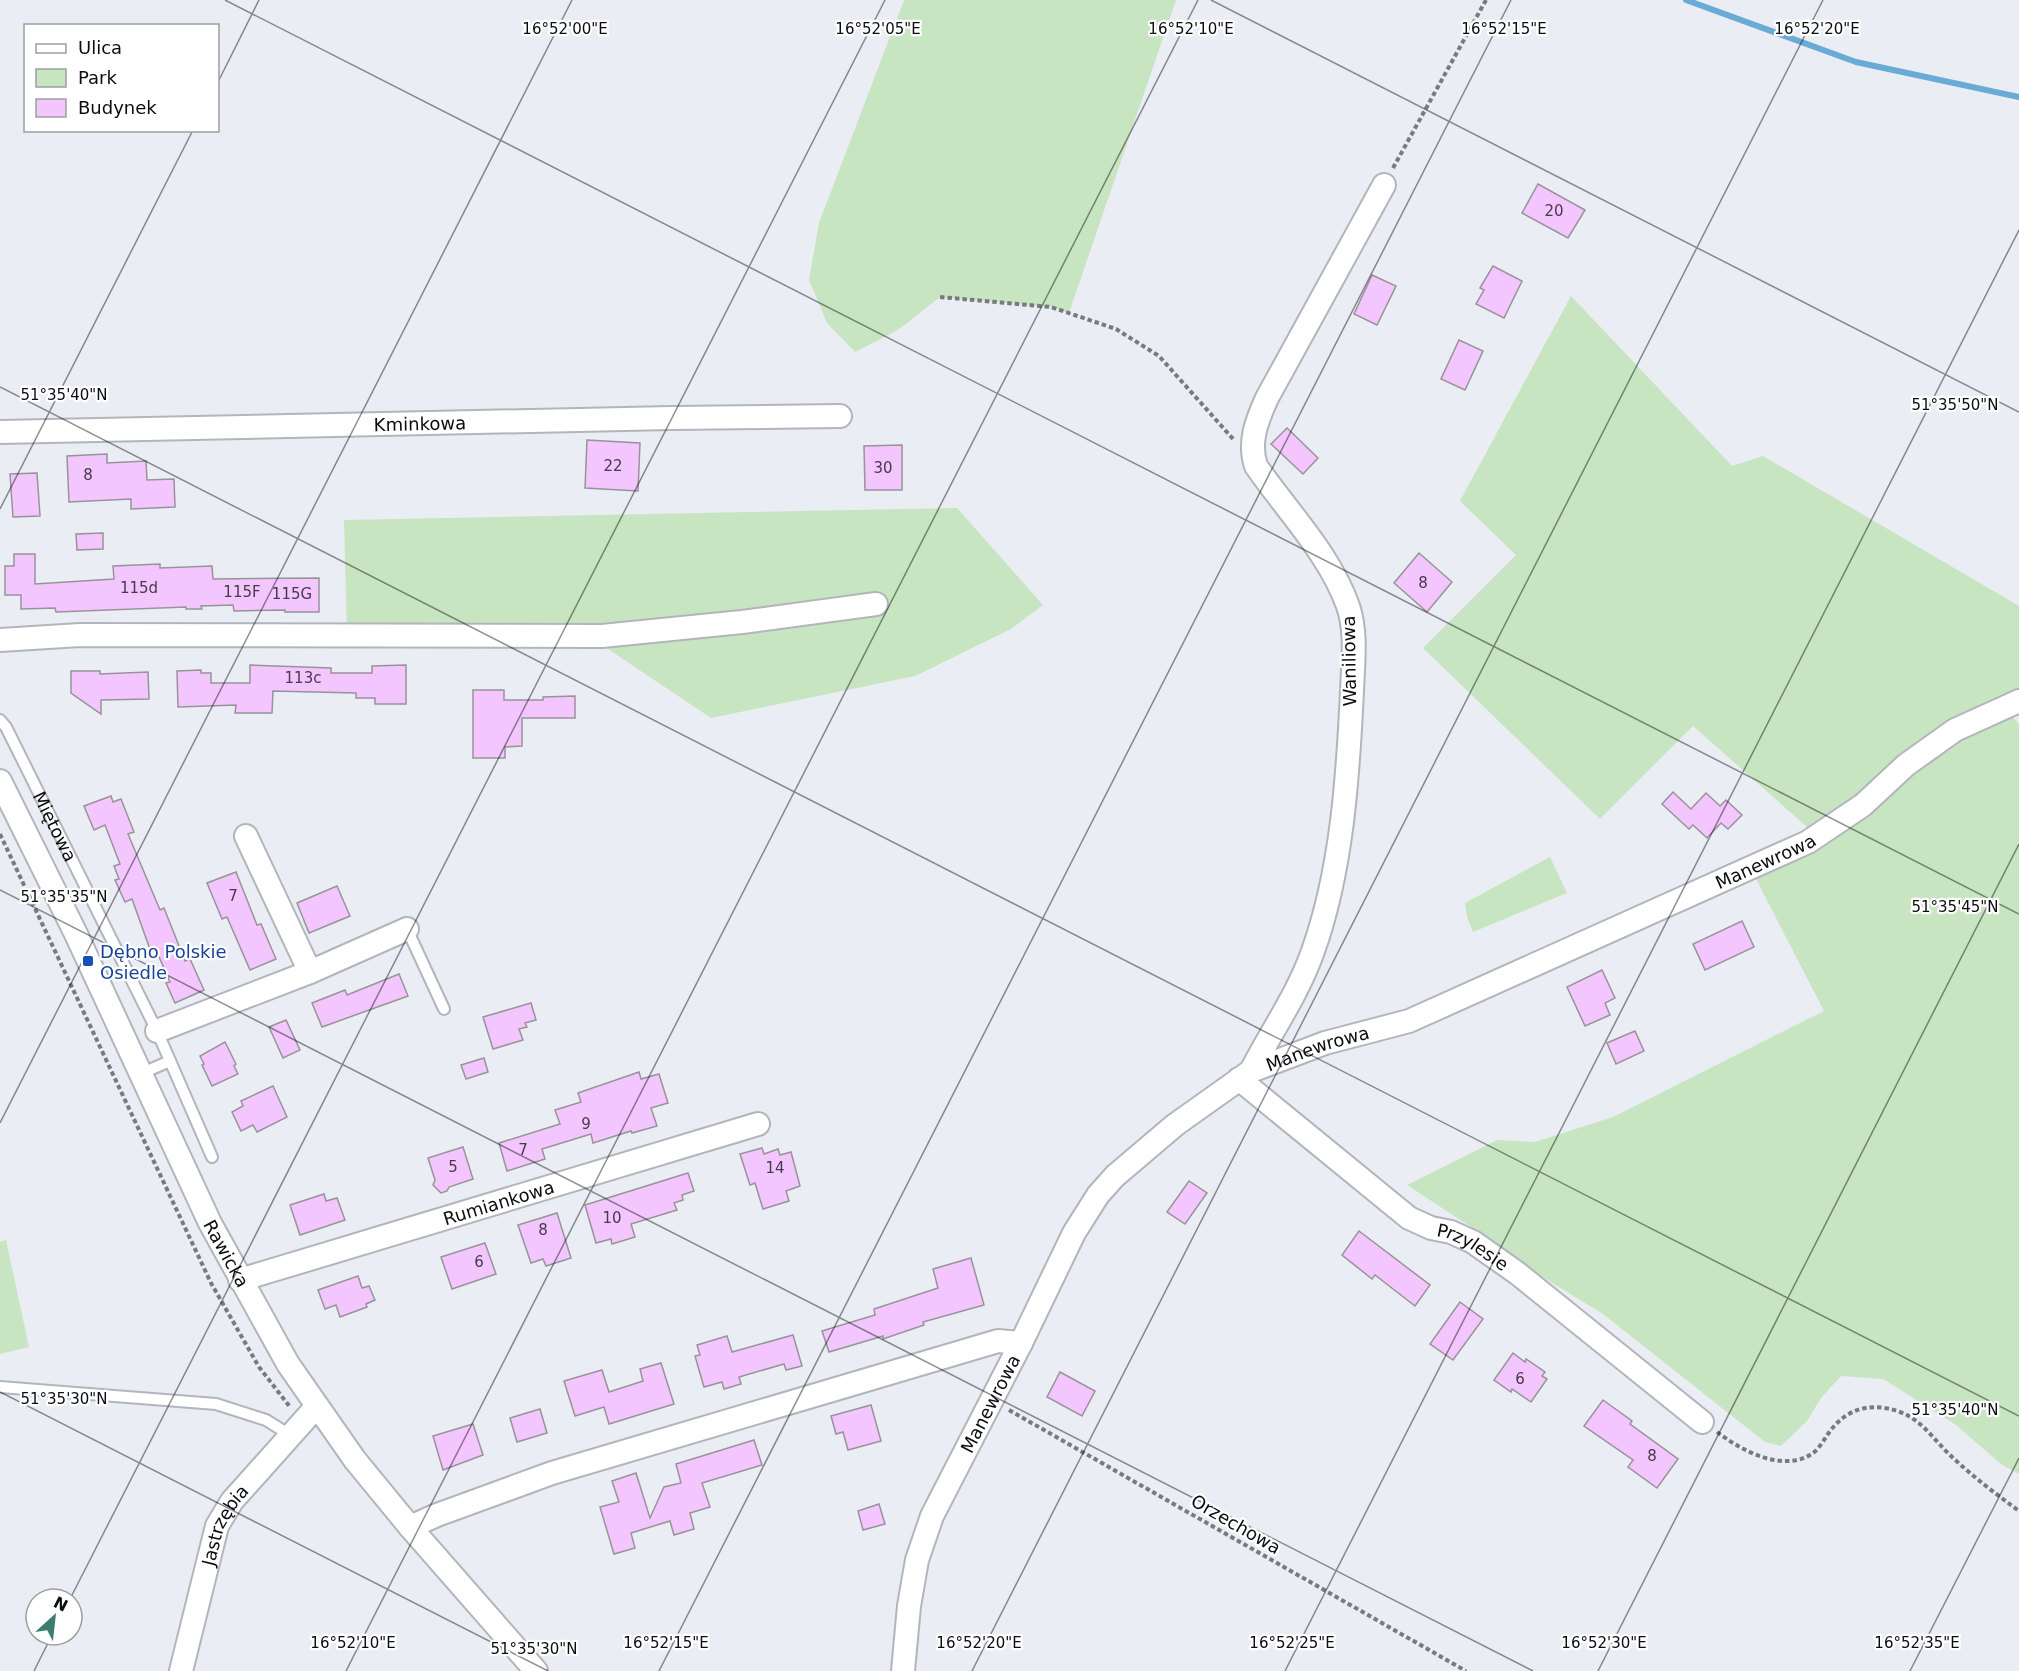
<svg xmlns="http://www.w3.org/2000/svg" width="2019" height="1671" viewBox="0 0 2019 1671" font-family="'DejaVu Sans',sans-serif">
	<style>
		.green { fill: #c7e5c0 }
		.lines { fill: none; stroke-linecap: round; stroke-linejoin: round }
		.stream { stroke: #69abd4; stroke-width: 6 }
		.building { fill: #f4c6ff; stroke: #989399; stroke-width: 1.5 }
		.lane-casing { stroke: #b2b5bc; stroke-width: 14 }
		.street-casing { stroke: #b2b5bc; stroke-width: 26 }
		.path { stroke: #787a7e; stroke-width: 4; stroke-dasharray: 4.5 3; stroke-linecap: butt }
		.lane { stroke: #fff; stroke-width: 10 }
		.street { stroke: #fff; stroke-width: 22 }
		.ticks { fill: none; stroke: #0b0c0e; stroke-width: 1.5; stroke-opacity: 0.45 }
		.transit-dot { fill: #1a4fb4; stroke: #fff; stroke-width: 2 }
		.labels { text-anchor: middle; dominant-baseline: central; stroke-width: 4.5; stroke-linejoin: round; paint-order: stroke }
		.number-label { font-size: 15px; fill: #453a4a }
		.street-label { font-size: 18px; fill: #0b0c0e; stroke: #fff }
		.transit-label { font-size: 18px; fill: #164399; stroke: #fff; text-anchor: start }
		.ticks-label { font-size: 15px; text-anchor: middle; fill: #0b0c0e; stroke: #fff; stroke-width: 4.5; stroke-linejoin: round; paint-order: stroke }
	</style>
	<rect width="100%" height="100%" fill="#eaedf4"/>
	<g class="green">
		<path d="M904,0H1176L1069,313L1050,307L940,297L898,330L855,352L827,323L809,280L819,223Z"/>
		<path d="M1571,296L1732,466L1763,456L2019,606V705L2008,711L2019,724V1474L2001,1464L1956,1425L1883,1379L1841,1376L1821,1398L1807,1421L1781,1446L1765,1442L1603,1314L1515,1260L1491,1240L1407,1185L1497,1140L1535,1142L1613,1117L1824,1011L1755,877L1822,845L1806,826L1693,726L1600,819L1423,648L1516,555L1460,501Z"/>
		<path d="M957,508L1043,605L1011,629L915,676L711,718L602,645L347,635L344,520Z"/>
		<path d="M1550,857L1567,893L1473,932L1467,917L1465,903Z"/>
		<path d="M6,1240L29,1347L0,1354V1242Z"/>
	</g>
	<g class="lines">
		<path class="stream" d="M1686,0L1856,62L2019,97"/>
	</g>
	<g class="building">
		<path d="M1538,184L1585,210L1568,238L1522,213Z"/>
		<path d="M1493,266L1522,281L1504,318L1476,304L1484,290L1480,288Z"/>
		<path d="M1372,275L1396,286L1377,325L1354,314Z"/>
		<path d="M1459,340L1483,351L1465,390L1441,379Z"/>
		<path d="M1287,428L1318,458L1303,474L1271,444Z"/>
		<path d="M587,440L640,443L638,491L585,488Z"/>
		<path d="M902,445V490H865L864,446Z"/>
		<path d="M107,454V463L146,461L147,480L174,479L175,507L131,509V499L69,502L67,456Z"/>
		<path d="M37,473L40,516L13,517L10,474Z"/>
		<path d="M103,533V549L77,550L76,534Z"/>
		<path d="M1419,553L1452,582L1427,612L1394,583Z"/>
		<path d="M14,554H35V584L114,579L113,566L160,564V568L212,566L213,579L319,578V612H285V610L234,611L233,605L201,606L202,609H186V607L56,612L55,608L21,609V595H5V566H14Z"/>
		<path d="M250,665L331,668V673H372V666L406,665V704H375V698H356V693L273,691L272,713H235L236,705L178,707L177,671L201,670V673H211V683H250Z"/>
		<path d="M71,671H100V674L148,672L149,699L101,700V714L71,693Z"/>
		<path d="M473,690H504V700H543V697L575,696V718H522V746L505,747V758H473Z"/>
		<path d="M1673,792L1691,809L1706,793L1720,806L1726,800L1742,815L1728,829L1721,823L1707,838L1693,825L1689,829L1662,804Z"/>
		<path d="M111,796L113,802L121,799L134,832L128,834L160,910L164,908L185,961L190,959L204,990L175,1003L166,983L170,982L156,950L151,952L132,899L125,902L115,880L119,879L114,866L120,864L105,825L94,830L84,806Z"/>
		<path d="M236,872L257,925L261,924L276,959L250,970L227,917L222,919L207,883Z"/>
		<path d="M337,886L350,916L309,933L297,903Z"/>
		<path d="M1742,921L1754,947L1705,970L1693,944Z"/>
		<path d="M1602,970L1615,998L1605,1003L1610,1015L1585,1026L1567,987Z"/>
		<path d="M399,974L408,996L322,1027L312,1003L345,990L347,995Z"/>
		<path d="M531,1003L536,1020L525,1023L527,1027L519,1029L523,1040L493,1049L483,1017Z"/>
		<path d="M286,1020L300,1050L283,1058L269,1027Z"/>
		<path d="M1635,1031L1644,1051L1616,1064L1607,1043Z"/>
		<path d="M225,1042L236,1064L234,1066L238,1074L212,1086L202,1065L204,1064L200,1056Z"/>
		<path d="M484,1058L488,1072L466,1079L461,1065Z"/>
		<path d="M639,1072L641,1079L659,1074L668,1103L651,1108L657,1126L632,1133L631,1131L593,1143L591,1134L542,1149L545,1159L507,1171L499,1143L560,1124L555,1110L581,1102L578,1093Z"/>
		<path d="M273,1086L287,1117L257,1132L253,1125L241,1131L232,1112L243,1106L241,1101Z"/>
		<path d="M463,1147L473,1179L449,1187L447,1191L441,1193L433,1185L435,1180L428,1158Z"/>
		<path d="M762,1148L764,1154L778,1149L780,1155L791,1152L800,1186L786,1191L789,1201L763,1209L755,1183L750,1185L740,1154Z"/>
		<path d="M688,1173L694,1191L682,1195L683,1200L674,1203L677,1210L631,1224L635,1237L612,1244L611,1239L596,1243L585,1205Z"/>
		<path d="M1189,1181L1207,1193L1185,1224L1167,1212Z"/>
		<path d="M324,1194L326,1201L337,1198L345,1220L300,1235L290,1205Z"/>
		<path d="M557,1213L571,1258L546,1266L543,1259L531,1263L518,1225Z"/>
		<path d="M1359,1231L1430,1285L1415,1306L1375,1275L1372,1279L1342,1255Z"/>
		<path d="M485,1243L496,1274L452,1289L441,1257Z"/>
		<path d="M971,1258L984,1305L923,1322L924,1325L883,1339V1336L829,1352L822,1331L875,1315L874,1309L938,1288L933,1269Z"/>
		<path d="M358,1276L362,1288L369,1286L375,1300L366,1304L367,1307L340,1317L336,1305L325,1309L318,1290Z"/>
		<path d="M1460,1302L1483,1319L1453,1360L1430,1344Z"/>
		<path d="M793,1335L802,1366L786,1370L784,1364L739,1377L741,1384L724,1389L722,1382L704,1387L695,1356L700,1355L697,1345L727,1336L732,1352Z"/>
		<path d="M1513,1353L1525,1362L1526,1359L1545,1372L1542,1376L1547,1379L1531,1402L1512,1389L1511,1392L1494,1380Z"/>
		<path d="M661,1363L674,1404L609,1424L604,1407L575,1416L564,1381L602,1370L609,1392L643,1381L640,1369Z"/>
		<path d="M1060,1372L1095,1391L1082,1416L1047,1397Z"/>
		<path d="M1603,1400L1632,1421L1630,1424L1678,1459L1657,1488L1628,1467L1633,1460L1584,1426Z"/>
		<path d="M871,1405L881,1441L848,1450L843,1432L836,1434L831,1416Z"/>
		<path d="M540,1409L547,1433L517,1442L510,1418Z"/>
		<path d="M473,1424L483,1455L443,1470L433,1436Z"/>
		<path d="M754,1440L762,1465L702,1483L710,1507L690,1513L694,1529L674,1535L670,1521L631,1533L635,1548L614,1554L600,1507L619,1502L612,1481L636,1473L650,1518L664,1487L681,1483L676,1464Z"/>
		<path d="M879,1504L885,1524L863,1530L858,1511Z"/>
	</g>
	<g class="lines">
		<g class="lane-casing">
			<g id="lane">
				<path id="s1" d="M0,720L6,727L157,1031L212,1157"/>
				<path d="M407,929L444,1009"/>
				<path d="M140,1074L170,1061"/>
				<path d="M0,1387L216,1404L266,1420L290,1435"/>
			</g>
		</g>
		<g class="street-casing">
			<g id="street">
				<path id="s2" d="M0,432L671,418L840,416"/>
				<path d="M0,640L80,635L602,636L742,622L876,604"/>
				<path id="s3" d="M0,781L76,934L210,1223L288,1364L355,1460L410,1527L536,1671"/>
				<path d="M246,836L310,972"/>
				<path d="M157,1031L310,972L407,929"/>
				<path d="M1251,1071C1272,1030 1298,994 1313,951C1342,870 1348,776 1352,691C1353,664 1357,632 1348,606C1329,553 1287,511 1256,466C1248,442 1257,420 1267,398L1384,185"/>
				<path id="s4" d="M1239,1079L1409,1218L1431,1228L1451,1232L1473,1242L1517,1273L1702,1422"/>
				<path id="s5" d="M240,1280L758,1124"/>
				<path d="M410,1527L437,1515L552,1473L998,1341L1021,1343"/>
				<path id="s6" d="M181,1671L217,1526L232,1501L317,1406"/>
				<path id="s7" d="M903,1671L909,1606L917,1560L932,1516L1021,1343L1074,1233L1098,1195L1115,1176L1175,1125L1251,1071L1325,1043L1409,1021L1808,842L1863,805L1906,765L1955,730L2019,701"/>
			</g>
		</g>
		<g class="path">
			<path d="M1393,168L1486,0"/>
			<path d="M940,297L1051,307L1116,329L1159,356L1234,440"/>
			<path d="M0,834L211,1283L259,1367L290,1407"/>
			<path d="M1009,1410L1466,1671"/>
			<path d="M1717,1432C1741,1450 1780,1472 1810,1455C1818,1451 1823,1441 1828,1434C1845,1409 1870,1401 1900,1412C1922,1420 1934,1440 1951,1456C1972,1476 1996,1494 2019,1511"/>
		</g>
		<use href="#lane" class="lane"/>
		<use href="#street" class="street"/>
	</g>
	<path class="ticks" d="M225,0L2019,914M1211,0L2019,412M218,82L259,0M0,387L2019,1416M0,509L193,130M0,890L1533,1671M0,1123L572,0M0,1392L548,1671M70,1599L885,0M34,1671L52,1635M346,1671L1198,0M659,1671L1511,0M972,1671L1823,0M1285,1671L2019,230M1598,1671L2019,844M1910,1671L2019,1458"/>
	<rect class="transit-dot" x="82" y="955" width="12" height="12" rx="3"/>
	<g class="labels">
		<g class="number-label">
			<text x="1554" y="211">20</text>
			<text x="613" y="466">22</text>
			<text x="883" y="468">30</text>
			<text x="88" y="475">8</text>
			<text x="1423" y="583">8</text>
			<text x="139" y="588">115d</text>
			<text x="242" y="592">115F</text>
			<text x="292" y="594">115G</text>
			<text x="303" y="678">113c</text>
			<text x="233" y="896">7</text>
			<text x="586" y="1124">9</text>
			<text x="523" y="1150">7</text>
			<text x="453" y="1167">5</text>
			<text x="775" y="1168">14</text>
			<text x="612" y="1218">10</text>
			<text x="543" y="1230">8</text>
			<text x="479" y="1262">6</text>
			<text x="1520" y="1379">6</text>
			<text x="1652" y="1456">8</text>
		</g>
		<g class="street-label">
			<text stroke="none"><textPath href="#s2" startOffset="420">Kminkowa</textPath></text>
			<text transform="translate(1349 661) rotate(-91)">Waniliowa</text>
			<text stroke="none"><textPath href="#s1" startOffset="120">Miętowa</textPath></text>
			<text stroke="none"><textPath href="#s7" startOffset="1274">Manewrowa</textPath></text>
			<text stroke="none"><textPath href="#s7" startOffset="788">Manewrowa</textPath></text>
			<text stroke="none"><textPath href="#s5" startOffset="270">Rumiankowa</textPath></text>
			<text stroke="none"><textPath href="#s4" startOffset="290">Przylesie</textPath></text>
			<text stroke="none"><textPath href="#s3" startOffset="524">Rawicka</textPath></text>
			<text stroke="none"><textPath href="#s7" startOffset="285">Manewrowa</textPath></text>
			<text transform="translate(1236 1524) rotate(30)">Orzechowa</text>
			<text stroke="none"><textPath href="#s6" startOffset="153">Jastrzębia</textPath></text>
		</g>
		<g class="transit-label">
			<text x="100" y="951">Dębno Polskie<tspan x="100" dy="21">Osiedle</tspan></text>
		</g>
	</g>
	<g class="ticks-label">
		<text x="565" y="34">16°52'00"E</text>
		<text x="878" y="34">16°52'05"E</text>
		<text x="1191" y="34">16°52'10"E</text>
		<text x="1504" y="34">16°52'15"E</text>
		<text x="1817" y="34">16°52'20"E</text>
		<text x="64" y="400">51°35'40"N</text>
		<text x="1955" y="410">51°35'50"N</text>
		<text x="64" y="902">51°35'35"N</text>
		<text x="1955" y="912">51°35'45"N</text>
		<text x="64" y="1404">51°35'30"N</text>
		<text x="1955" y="1415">51°35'40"N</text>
		<text x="353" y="1648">16°52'10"E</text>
		<text x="666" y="1648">16°52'15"E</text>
		<text x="979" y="1648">16°52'20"E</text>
		<text x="1292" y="1648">16°52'25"E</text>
		<text x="1604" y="1648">16°52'30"E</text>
		<text x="1917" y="1648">16°52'35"E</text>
		<text x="534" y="1654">51°35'30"N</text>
	</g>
	<rect x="24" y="24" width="195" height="108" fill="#ffffff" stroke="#9d9e9f" stroke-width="1.5"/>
	<rect x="36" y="44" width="30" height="9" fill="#ffffff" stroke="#9d9e9f" stroke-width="1.5"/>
	<text x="78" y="54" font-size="18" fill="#0b0c0e">Ulica</text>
	<rect x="36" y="69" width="30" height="18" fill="#c7e5c0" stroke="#9d9e9f" stroke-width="1.5"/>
	<text x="78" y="84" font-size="18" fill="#0b0c0e">Park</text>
	<rect x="36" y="99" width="30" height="18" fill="#f4c6ff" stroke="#9d9e9f" stroke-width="1.5"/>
	<text x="78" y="114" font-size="18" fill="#0b0c0e">Budynek</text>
	<g transform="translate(54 1617) rotate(27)"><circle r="28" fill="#ffffff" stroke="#9d9e9f" stroke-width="1.5"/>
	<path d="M0-4.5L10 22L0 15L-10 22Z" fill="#3c7d6d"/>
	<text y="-9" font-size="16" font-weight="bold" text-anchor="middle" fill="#0b0c0e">N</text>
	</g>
</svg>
